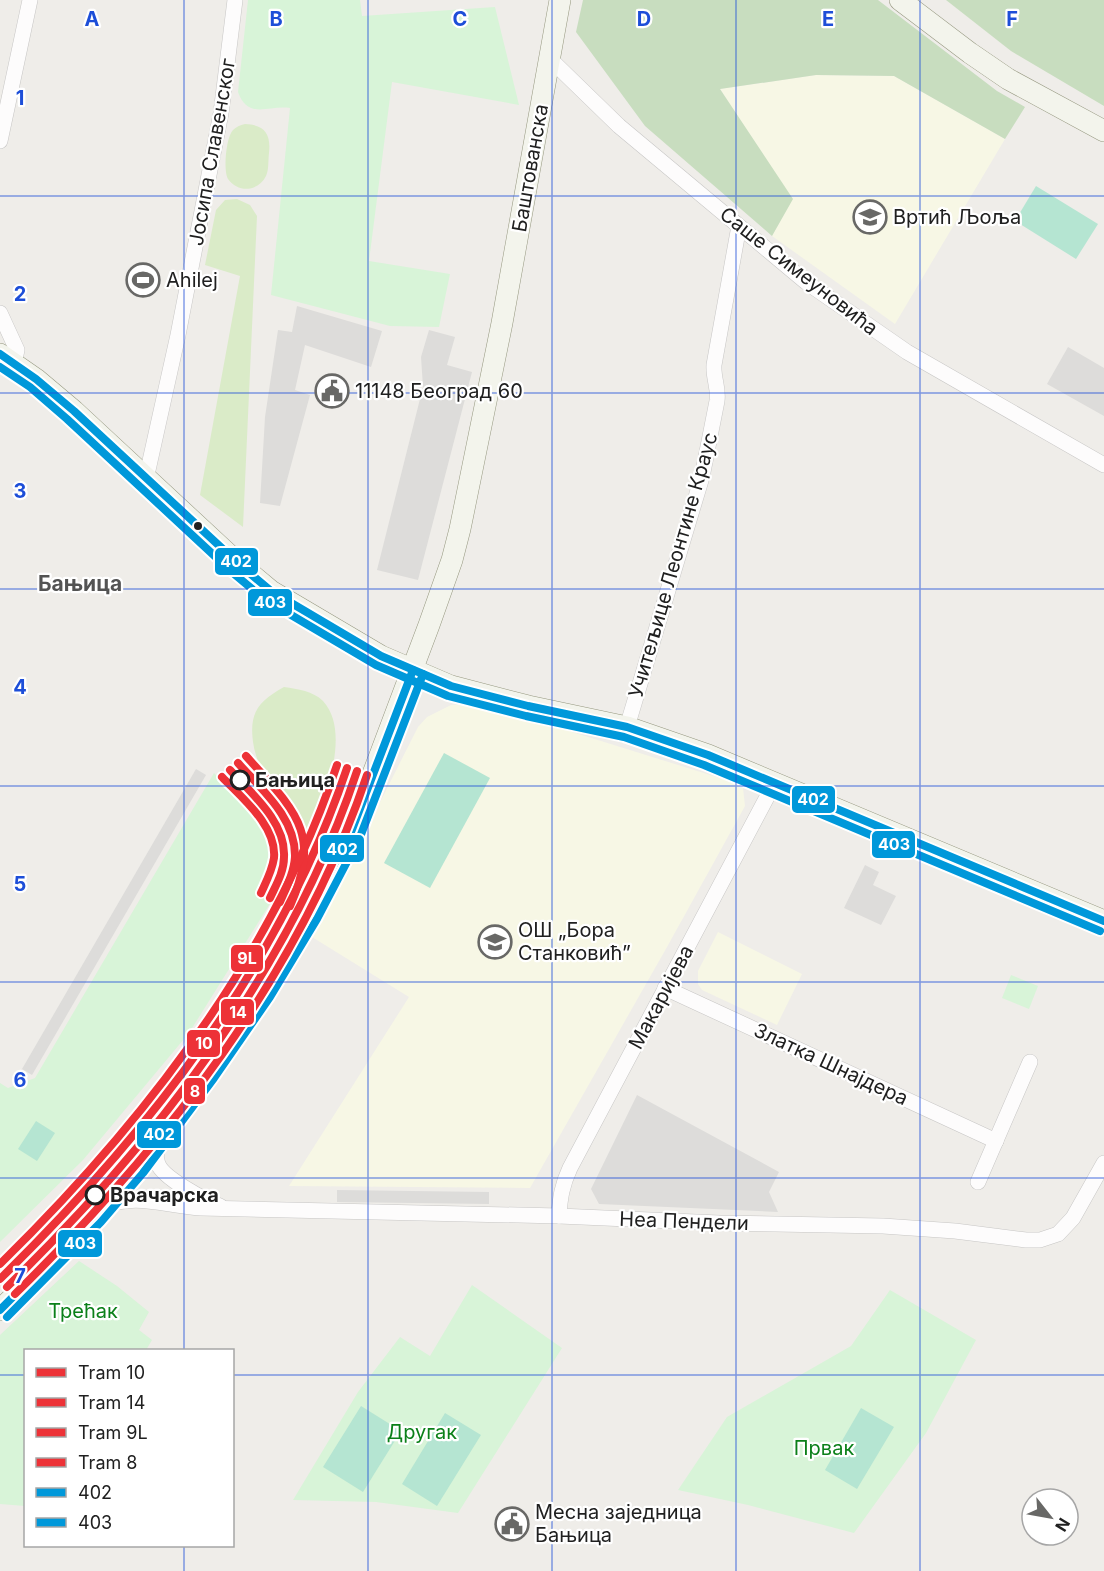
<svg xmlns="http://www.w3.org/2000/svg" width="1104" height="1571" viewBox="0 0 1104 1571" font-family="Inter,sans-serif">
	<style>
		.education { fill: #f7f7e5 }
		.religious { fill: #dddcda }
		.grass { fill: #daebc8 }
		.forest { fill: #c8ddbf }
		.park { fill: #d8f4d8 }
		.pitch { fill: #b5e5d2 }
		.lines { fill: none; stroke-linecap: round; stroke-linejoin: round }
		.street-casing { stroke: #c7c6c5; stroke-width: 16 }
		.secondary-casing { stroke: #969880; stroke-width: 22 }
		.street { stroke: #fdfcfc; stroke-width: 15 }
		.secondary { stroke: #f3f4ec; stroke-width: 21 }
		.bus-1-casing { stroke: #fff; stroke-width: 12 }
		.bus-2-casing { stroke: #fff; stroke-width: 12 }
		.bus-1 { stroke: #0098da; stroke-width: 8 }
		.bus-2 { stroke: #0098da; stroke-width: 8 }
		.tram-1-casing { stroke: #fff; stroke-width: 12 }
		.tram-2-casing { stroke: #fff; stroke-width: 12 }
		.tram-3-casing { stroke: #fff; stroke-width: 12 }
		.tram-4-casing { stroke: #fff; stroke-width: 12 }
		.tram-1 { stroke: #ed3237; stroke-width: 8 }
		.tram-2 { stroke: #ed3237; stroke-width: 8 }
		.tram-3 { stroke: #ed3237; stroke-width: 8 }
		.tram-4 { stroke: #ed3237; stroke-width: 8 }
		.grid { fill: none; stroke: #1d4ed8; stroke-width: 1.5; stroke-opacity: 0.55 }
		.bus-dot { fill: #202020; stroke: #fff; stroke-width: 2 }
		.stop-dot { fill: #fff; stroke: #202020; stroke-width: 3 }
		.labels { text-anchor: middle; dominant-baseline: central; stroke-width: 4.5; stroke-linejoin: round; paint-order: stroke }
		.street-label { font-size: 20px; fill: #202020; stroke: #fff }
		.poi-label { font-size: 20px; fill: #202020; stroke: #fff; text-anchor: start }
		.stop-label { font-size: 20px; font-weight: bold; fill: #202020; stroke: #fff; text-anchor: start }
		.park-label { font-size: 20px; fill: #0c801a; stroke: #fff }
		.neighbourhood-label { font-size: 21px; font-weight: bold; fill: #535353; stroke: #fff }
		.grid-label { font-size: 20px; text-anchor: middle; font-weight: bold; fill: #1d4ed8; stroke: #fff; stroke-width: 4.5; stroke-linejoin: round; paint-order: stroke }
		.line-badge { stroke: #fff; stroke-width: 2 }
		.badge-label { font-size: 16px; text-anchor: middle; font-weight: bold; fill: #fff }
	</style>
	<rect width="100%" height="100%" fill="#efede9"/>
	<g class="education">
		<path d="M816,75L894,76L1005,139L895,324L772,236L792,199L720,89Z"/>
		<path d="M479,703L723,779L743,788L745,806L667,947L530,1188L289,1186L409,997L312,937L418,727L427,717L451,705Z"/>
		<path d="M718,932L802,974L777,1025L702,990L698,984V971Z"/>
	</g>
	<g class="religious">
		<path d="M297,306L382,331L371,367L305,345L295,390L310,395L280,506L260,503L265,417L278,330L292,332Z"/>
		<path d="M429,330L455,337L447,365L472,372L418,580L377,570L423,387L421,357Z"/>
		<path d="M1068,347L1104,368V416L1047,384Z"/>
		<path d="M196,769L206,775L32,1075L22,1069Z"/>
		<path d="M865,865L879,872L873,885L896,896L881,925L844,908Z"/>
		<path d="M637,1095L779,1172L769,1192L778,1212L599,1204L591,1189Z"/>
		<path d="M337,1190L489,1192V1204L337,1202Z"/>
	</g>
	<g class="grass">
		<path d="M245,124C265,125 271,134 269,153C268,161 269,170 266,176C258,192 238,193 228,179C223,171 226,137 233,130C236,127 240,125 245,124Z"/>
		<path d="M237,199L250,205L257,216L243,527L200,495L240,276L205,265L216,210L225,200Z"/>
		<path d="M284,687C298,689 313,691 323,701C355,736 318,814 305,853C305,847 304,840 302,835C289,800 259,783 253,742C249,712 259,701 284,687Z"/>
	</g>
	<g class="forest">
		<path d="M583,0H878L997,91L1025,107L1005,139L894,76L816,75L720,89L793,199L772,236L645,126L576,32Z"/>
		<path d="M946,0H1104V106L1011,51Z"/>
	</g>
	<g class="park">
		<path d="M248,0H360L362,16L495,7L519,105L392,82L369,261L450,274L439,327L390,326L271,295L290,108C268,105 248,120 238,92Z"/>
		<path d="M214,773L288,855L286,878L189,1033L83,1160L0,1242V1083L8,1088L35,1078Z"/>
		<path d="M1011,975L1038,986L1029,1009L1002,998Z"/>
		<path d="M79,1261L117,1286L149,1312L139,1330L152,1340L146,1350H26L25,1506L0,1504V1335Z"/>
		<path d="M472,1285L562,1348L458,1513L376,1502L293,1500L358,1392L400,1337L430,1356Z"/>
		<path d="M890,1290L976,1340L926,1433L854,1533L748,1505L678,1490L727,1417L851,1346Z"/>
	</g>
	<g class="pitch">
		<path d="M1036,186L1098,224L1076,259L1015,221Z"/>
		<path d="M444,753L490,778L430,888L384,863Z"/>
		<path d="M36,1121L55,1133L37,1161L18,1149Z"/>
		<path d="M361,1406L401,1431L363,1492L323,1467Z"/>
		<path d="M861,1408L894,1427L857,1489L825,1470Z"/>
		<path d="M445,1413L481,1435L437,1506L402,1484Z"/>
	</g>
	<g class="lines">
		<g class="street-casing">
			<g id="street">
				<path d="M550,59L619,126L806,282L907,352L1104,465"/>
				<path d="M0,141L30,0"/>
				<path d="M0,313L17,350L14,363"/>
				<path d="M146,479L178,335L221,113L235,0"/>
				<path d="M627,727L702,477L717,401C719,388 713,378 714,365L739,226"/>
				<path d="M665,988L996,1141"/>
				<path d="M161,1136C158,1145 154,1155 158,1164C163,1178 206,1201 220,1206"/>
				<path d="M978,1182L1030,1062"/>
				<path d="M102,1207C137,1192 164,1206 201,1208L559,1216L719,1223L883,1226L955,1231L1026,1240H1040L1058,1234L1073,1218L1104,1163"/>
				<path d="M559,1216C560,1198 562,1185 570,1168L775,782"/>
			</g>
		</g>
		<g class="secondary-casing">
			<g id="secondary">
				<path d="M900,0L970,53L1008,79L1104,131"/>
				<path d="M0,354L36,379L74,411L240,565L271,591L381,656L451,686L528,706L627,727L708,755L1104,921"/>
				<path d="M0,1310C35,1276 71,1243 102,1206C197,1095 289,963 351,832L429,625L452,560L460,529L502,323L560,0"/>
			</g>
		</g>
		<use href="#street" class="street"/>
		<use href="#secondary" class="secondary"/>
		<g class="bus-1-casing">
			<g id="bus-1">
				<path d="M0,354L36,379L74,411L240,565L271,591L381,656L451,686L528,706L627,727L708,755L1104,921"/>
				<path d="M0,1310L94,1215L135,1166L206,1072L261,991L308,914L351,832L413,670"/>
			</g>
		</g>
		<g class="bus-2-casing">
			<g id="bus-2">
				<path d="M0,367L30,387L67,419L233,573L264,599L376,665L448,696L526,716L624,737L704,765L1100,931"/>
				<path d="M7,1317L101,1222L143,1173L214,1078L270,997L317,919L360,837L423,674"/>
			</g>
		</g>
		<use href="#bus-1" class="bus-1"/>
		<use href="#bus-2" class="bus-2"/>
		<g class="tram-1-casing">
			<g id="tram-1">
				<path d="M238,763C262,790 296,818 295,857C294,873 286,888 280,902"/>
				<path d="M0,1279C147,1135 281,965 347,768"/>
			</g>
		</g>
		<g class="tram-2-casing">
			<g id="tram-2">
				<path d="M230,770C252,794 286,822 284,857C284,872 276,885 270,898"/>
				<path d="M7,1287C156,1142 291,970 357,771"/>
			</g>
		</g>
		<g class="tram-3-casing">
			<g id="tram-3">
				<path d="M246,756C294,810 323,832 290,906"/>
				<path d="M0,1264C143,1124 273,957 337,765"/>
			</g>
		</g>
		<g class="tram-4-casing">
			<g id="tram-4">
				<path d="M222,777C242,798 277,826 274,858C272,871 266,882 261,893"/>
				<path d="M15,1294C164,1148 300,975 367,775"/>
			</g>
		</g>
		<use href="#tram-1" class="tram-1"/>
		<use href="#tram-2" class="tram-2"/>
		<use href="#tram-3" class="tram-3"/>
		<use href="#tram-4" class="tram-4"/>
	</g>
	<path class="grid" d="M184,0V1350M368,0V1571M552,0V1571M736,0V1571M920,0V1571M0,196H1104M0,393H1104M0,589H1104M0,786H1104M0,982H1104M0,1178H1104M0,1375H26M232,1375H1104M184,1546V1571"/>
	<defs>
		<g id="school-ring" transform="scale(1.725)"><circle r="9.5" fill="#fff" stroke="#686866" stroke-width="1.5"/><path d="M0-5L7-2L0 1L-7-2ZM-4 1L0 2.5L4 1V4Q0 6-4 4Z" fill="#686866"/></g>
		<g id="stadium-ring" transform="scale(1.725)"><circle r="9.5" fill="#fff" stroke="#686866" stroke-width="1.5"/><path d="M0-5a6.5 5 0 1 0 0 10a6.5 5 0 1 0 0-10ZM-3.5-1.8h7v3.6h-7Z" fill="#686866"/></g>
		<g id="civic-ring" transform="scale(1.725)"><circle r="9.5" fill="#fff" stroke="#686866" stroke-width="1.5"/><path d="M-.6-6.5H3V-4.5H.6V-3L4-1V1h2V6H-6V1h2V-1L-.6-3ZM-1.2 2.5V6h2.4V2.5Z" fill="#686866"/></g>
	</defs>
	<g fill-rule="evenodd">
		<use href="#school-ring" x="870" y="217"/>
		<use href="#stadium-ring" x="143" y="280"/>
		<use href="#civic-ring" x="332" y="391"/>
		<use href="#school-ring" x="495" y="942"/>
		<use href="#civic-ring" x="512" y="1524"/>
	</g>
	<circle class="bus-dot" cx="198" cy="526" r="5"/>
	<g class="stop-dot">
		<circle cx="240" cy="780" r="9"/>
		<circle cx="95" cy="1195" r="9"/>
	</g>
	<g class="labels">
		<g class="street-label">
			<text transform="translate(212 152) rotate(-80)">Јосипа Славенског</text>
			<text transform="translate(530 168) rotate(-80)">Баштованска</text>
			<text transform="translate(799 271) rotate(38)">Саше Симеуновића</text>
			<text transform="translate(673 565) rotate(-74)">Учитељице Леонтине Краус</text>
			<text transform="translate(661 997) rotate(-62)">Макаријева</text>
			<text transform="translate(831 1064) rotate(25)">Златка Шнајдера</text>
			<text transform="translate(684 1221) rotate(2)">Неа Пендели</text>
		</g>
		<g class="poi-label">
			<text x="893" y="217">Вртић Љоља</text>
			<text x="166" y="280">Ahilej</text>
			<text x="355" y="391">11148 Београд 60</text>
			<text x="518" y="930">ОШ „Бора<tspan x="518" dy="23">Станковић”</tspan></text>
			<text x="535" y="1512">Месна заједница<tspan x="535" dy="23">Бањица</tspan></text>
		</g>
		<g class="stop-label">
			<text x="255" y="780">Бањица</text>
			<text x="110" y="1195">Врачарска</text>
		</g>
		<g class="park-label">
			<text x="83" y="1311">Трећак</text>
			<text x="422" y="1432">Другак</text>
			<text x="824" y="1448">Првак</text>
		</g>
		<g class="neighbourhood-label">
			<text x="80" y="583">Бањица</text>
		</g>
	</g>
	<g class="grid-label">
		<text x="92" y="26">A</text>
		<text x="276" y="26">B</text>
		<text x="460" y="26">C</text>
		<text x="644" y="26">D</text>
		<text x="828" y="26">E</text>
		<text x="1012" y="26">F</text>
		<text x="20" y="105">1</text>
		<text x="20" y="301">2</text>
		<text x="20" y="498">3</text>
		<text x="20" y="694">4</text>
		<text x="20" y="891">5</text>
		<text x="20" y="1087">6</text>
		<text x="20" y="1283">7</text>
	</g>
	<g class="line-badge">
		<rect x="214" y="547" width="45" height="29" rx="6" fill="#0098da"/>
		<rect x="247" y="588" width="46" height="29" rx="6" fill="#0098da"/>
		<rect x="791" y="785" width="45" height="29" rx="6" fill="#0098da"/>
		<rect x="871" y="830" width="45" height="29" rx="6" fill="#0098da"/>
		<rect x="319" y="834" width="46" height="29" rx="6" fill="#0098da"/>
		<rect x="230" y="944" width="34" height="29" rx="6" fill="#ed3237"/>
		<rect x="220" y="998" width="35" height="28" rx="6" fill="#ed3237"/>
		<rect x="186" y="1029" width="35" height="29" rx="6" fill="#ed3237"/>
		<rect x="183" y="1077" width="23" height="28" rx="6" fill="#ed3237"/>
		<rect x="136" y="1120" width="46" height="29" rx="6" fill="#0098da"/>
		<rect x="57" y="1229" width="46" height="29" rx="6" fill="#0098da"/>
	</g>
	<g class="badge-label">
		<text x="236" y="567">402</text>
		<text x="270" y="608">403</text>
		<text x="813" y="805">402</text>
		<text x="894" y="850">403</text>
		<text x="342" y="855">402</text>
		<text x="247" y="964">9L</text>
		<text x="238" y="1018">14</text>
		<text x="204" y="1049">10</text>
		<text x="195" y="1097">8</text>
		<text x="159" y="1140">402</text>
		<text x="80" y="1249">403</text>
	</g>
	<rect x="24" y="1349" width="210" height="198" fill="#ffffff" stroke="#a6a6a6" stroke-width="1.5"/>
	<rect x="36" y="1368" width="30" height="9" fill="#ed3237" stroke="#a6a6a6" stroke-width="1.5"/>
	<text x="78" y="1379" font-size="18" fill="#202020">Tram 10</text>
	<rect x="36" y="1398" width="30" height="9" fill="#ed3237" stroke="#a6a6a6" stroke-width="1.5"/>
	<text x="78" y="1409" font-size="18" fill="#202020">Tram 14</text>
	<rect x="36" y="1428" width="30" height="9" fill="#ed3237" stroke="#a6a6a6" stroke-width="1.5"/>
	<text x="78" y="1439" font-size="18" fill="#202020">Tram 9L</text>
	<rect x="36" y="1458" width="30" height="9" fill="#ed3237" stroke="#a6a6a6" stroke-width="1.5"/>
	<text x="78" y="1469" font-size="18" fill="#202020">Tram 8</text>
	<rect x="36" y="1488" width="30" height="9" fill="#0098da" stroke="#a6a6a6" stroke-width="1.5"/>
	<text x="78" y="1499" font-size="18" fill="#202020">402</text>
	<rect x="36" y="1518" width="30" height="9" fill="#0098da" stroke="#a6a6a6" stroke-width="1.5"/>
	<text x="78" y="1529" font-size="18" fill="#202020">403</text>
	<g transform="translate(1050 1517) rotate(121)"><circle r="28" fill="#ffffff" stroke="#a6a6a6" stroke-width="1.5"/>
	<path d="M0-4.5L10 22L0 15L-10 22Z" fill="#686866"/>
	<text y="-9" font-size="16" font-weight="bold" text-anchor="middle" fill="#202020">N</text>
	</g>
</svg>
